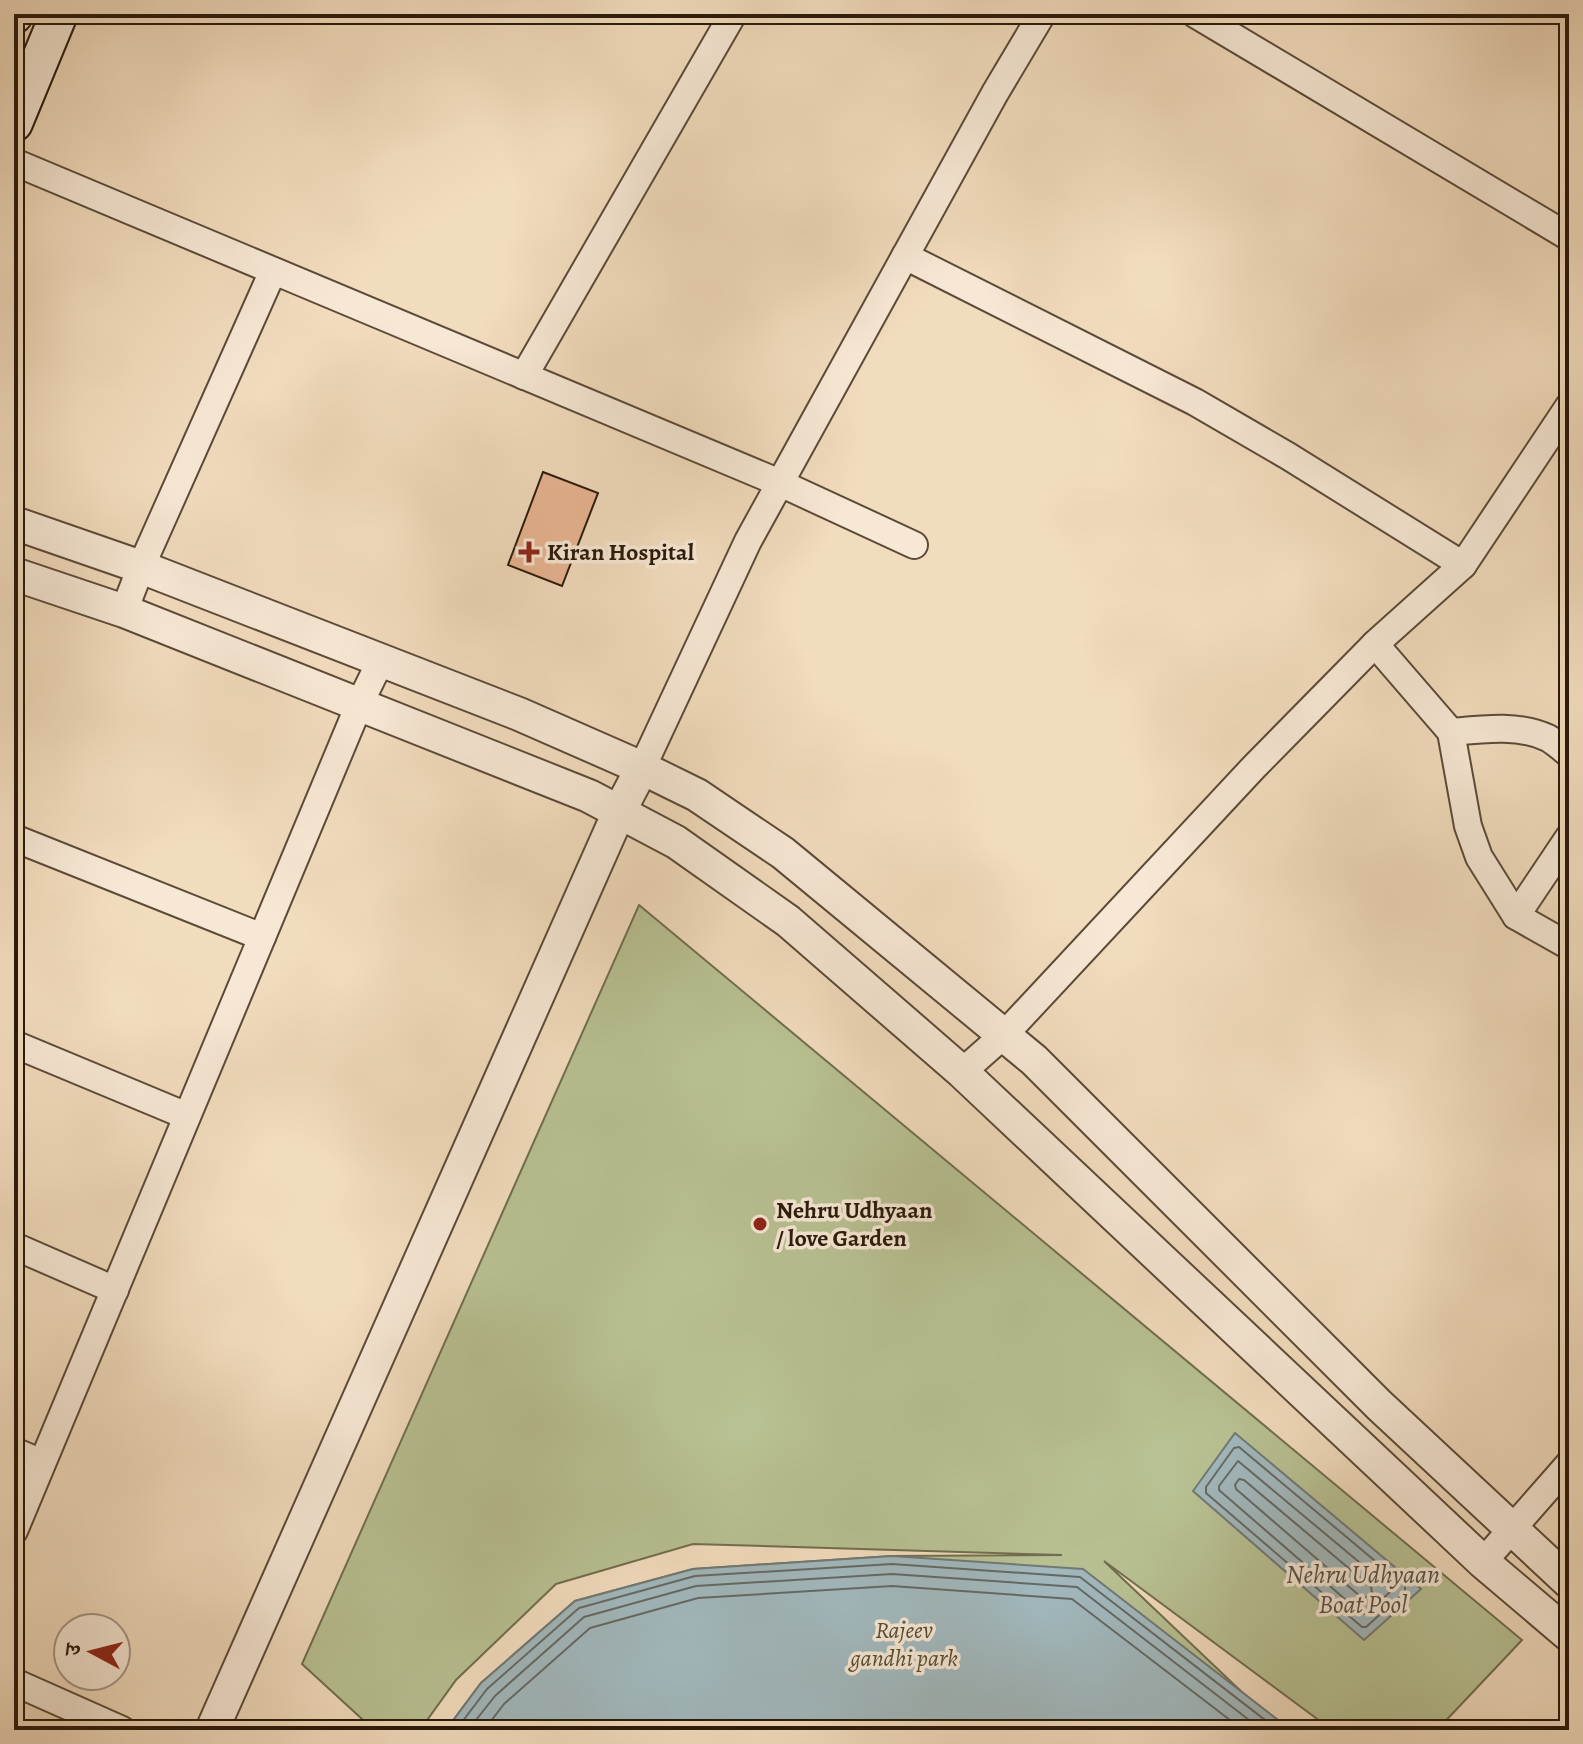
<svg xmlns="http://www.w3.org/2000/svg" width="1583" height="1744" viewBox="0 0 1583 1744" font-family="Alegreya,'Noto Serif Devanagari',serif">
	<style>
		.green { fill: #b8c193; stroke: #706e4f; stroke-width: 2 }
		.water { fill: #a1b8bd; stroke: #717976; stroke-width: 2 }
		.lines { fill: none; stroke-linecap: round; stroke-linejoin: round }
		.shore { stroke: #656964; stroke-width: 2 }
		.building { fill: #e9b693; stroke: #291a0b; stroke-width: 2 }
		.minor-casing { stroke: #5b4a38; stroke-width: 30 }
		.tertiary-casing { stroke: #5b4a38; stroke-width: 36 }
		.secondary-casing { stroke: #291a0b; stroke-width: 40 }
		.minor { stroke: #f7e8d5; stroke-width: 26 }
		.tertiary { stroke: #f7e8d5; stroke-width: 32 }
		.secondary { stroke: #f7e8d5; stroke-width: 36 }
		.poi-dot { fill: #8f2418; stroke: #f7e8d5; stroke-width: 3 }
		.labels { text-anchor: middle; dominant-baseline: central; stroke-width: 7; stroke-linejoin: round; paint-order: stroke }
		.poi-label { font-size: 24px; font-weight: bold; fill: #291a0b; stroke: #f7e8d5; text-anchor: start }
		.park-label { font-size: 24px; font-style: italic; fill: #544c34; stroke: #f7e8d5 }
		.water-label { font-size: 26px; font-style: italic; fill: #535149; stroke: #f7e8d5 }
	</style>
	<rect width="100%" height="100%" fill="#f2dcbe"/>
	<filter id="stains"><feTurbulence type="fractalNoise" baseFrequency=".0025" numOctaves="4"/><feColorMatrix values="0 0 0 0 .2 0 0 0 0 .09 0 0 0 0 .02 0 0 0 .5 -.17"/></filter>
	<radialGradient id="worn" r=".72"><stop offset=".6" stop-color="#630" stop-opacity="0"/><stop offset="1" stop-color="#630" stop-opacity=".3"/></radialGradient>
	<path class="green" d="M639,905L1522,1640L1437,1730H1332L1104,1561L1282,1730H446L481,1683L575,1601L693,1569L892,1556L1062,1555L693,1544L556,1584L456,1680L420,1730H374L302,1664Z"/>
	<g class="water">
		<path d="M1235,1433L1421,1589L1364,1640L1193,1491Z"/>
		<path d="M892,1556L1083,1569L1291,1730H446L481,1683L575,1601L693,1569Z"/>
	</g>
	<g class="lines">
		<g class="shore">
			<path d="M1239,1447L1405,1586V1592L1366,1627H1362L1206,1493V1487L1234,1448Z"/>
			<path d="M1238,1461L1389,1587L1390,1592L1366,1614L1361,1613L1219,1490V1486Z"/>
			<path d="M1239,1479L1244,1480L1371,1587L1372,1593L1365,1598L1361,1597L1236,1489L1235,1485Z"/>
			<path d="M456,1730L487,1689L579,1608L695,1576L892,1564L1080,1577L1278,1730"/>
			<path d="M468,1730L495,1696L584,1617L696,1586L892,1574L1077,1587L1262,1730"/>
			<path d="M484,1730L504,1704L590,1628L698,1598L892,1586L1072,1599L1243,1730"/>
		</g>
	</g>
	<path class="building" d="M543,472L598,493L562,586L508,565Z"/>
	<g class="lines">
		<g class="minor-casing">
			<g id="minor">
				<path d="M1195,14L1569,237"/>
				<path d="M14,162L780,483L914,545"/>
				<path d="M905,256L1195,402L1288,456L1463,565"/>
				<path d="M524,376L733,14"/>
				<path d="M124,611L141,567L273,271"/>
				<path d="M1375,644L1451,732L1468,826L1479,857L1516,916L1569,946"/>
				<path d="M1451,732C1482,729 1519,724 1548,738C1555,742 1563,749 1569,754"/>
				<path d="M642,768L748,541L995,93L1042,14"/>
				<path d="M14,838L262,937"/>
				<path d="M1516,916L1569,837"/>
				<path d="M14,1044L187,1116"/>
				<path d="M962,1072L1005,1034L1254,767L1375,644L1463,565L1569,406"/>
				<path d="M14,1246L115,1290"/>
				<path d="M14,1451L42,1463"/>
				<path d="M14,1531L359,705L381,660"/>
				<path d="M1483,1562L1569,1464"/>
				<path d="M14,1682L122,1730"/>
			</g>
		</g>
		<g class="tertiary-casing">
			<g id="tertiary">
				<path d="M14,523L141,567L519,714L642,768L697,795L783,853L1034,1060L1379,1405L1569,1582"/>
				<path d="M14,574L124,611L589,796L676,842L788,921L962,1072L1483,1562L1569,1635"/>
				<path d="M212,1730L619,812L642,768"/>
			</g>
		</g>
		<g class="secondary-casing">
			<g id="secondary">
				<path d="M14,15V14"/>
				<path d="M14,123L59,14"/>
			</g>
		</g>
		<use href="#minor" class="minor"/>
		<use href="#tertiary" class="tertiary"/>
		<use href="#secondary" class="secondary"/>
	</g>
	<g class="poi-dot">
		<path d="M525 540h8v8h8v8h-8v8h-8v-8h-8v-8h8z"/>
		<circle cx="760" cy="1224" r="8"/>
	</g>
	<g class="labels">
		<g class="poi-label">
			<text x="547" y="552">Kiran Hospital</text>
			<text x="776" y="1210">Nehru Udhyaan<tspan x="776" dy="28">/ love Garden</tspan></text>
		</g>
		<g class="park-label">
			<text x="904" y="1630">Rajeev<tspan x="904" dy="28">gandhi park</tspan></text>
		</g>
		<g class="water-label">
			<text x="1363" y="1574">Nehru Udhyaan<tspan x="1363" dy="30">Boat Pool</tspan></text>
		</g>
	</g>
	<rect width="1583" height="1744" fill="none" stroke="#f2dcbe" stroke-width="48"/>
	<rect x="16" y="16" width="1551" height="1712" fill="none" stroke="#291a0b" stroke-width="4"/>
	<rect x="24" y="24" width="1535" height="1696" fill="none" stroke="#291a0b" stroke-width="2"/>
	<g transform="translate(92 1652) rotate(277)"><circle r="38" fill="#f7e8d5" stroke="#a59684" stroke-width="2"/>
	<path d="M0-6L14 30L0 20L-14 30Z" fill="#8f2418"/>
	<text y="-12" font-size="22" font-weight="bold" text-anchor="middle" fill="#291a0b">उ</text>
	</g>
	<rect width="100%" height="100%" filter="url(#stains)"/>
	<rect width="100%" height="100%" fill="url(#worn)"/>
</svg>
